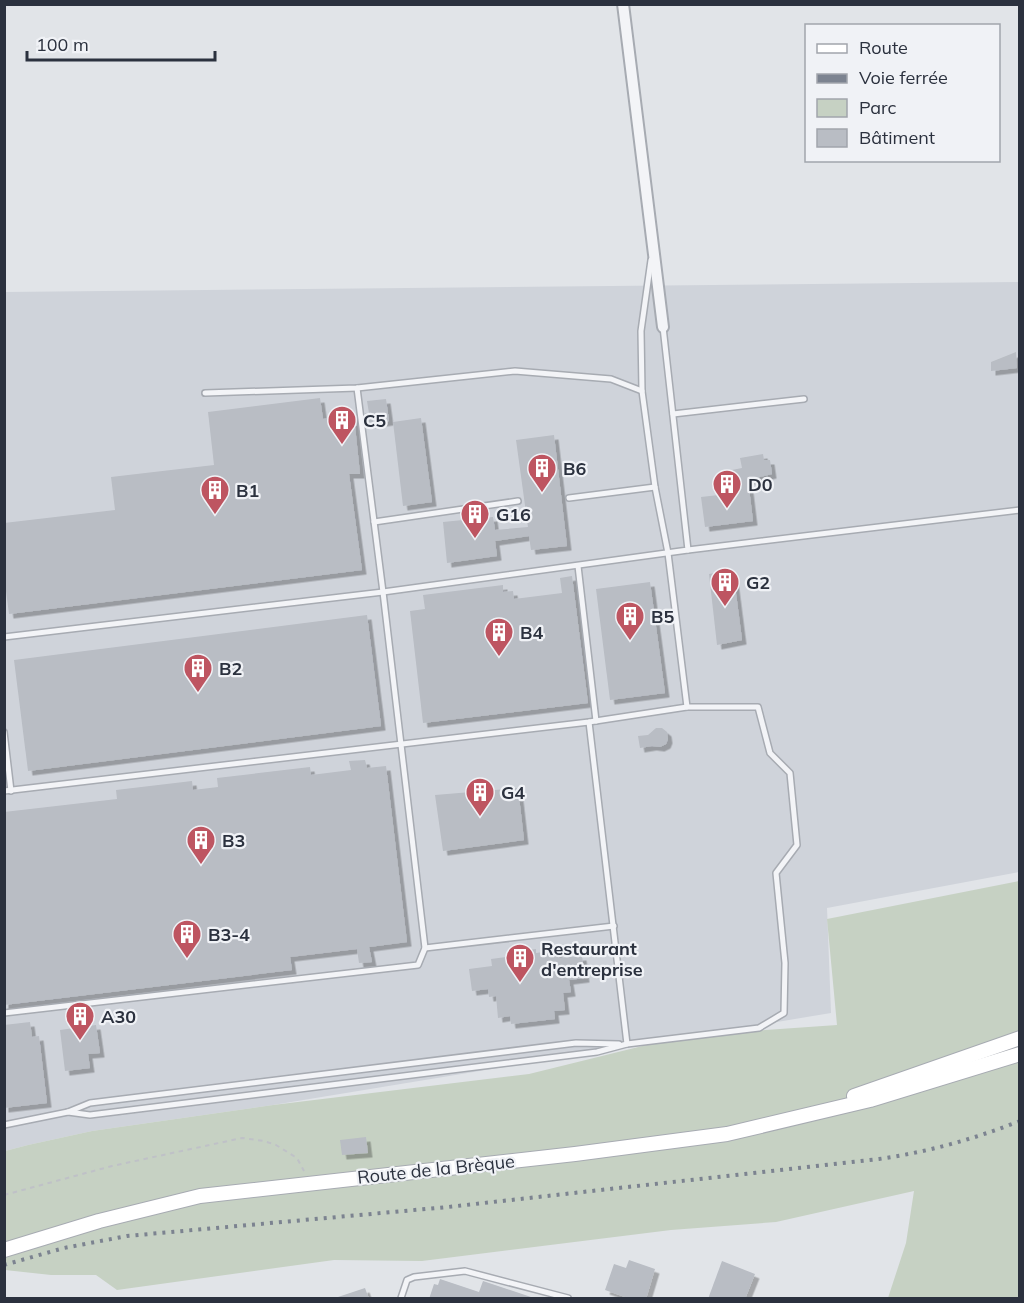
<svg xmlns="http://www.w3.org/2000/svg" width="1024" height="1303" viewBox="0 0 1024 1303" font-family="Mulish,sans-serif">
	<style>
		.built { fill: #cfd3da }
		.green { fill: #c6d1c3 }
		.building { fill: #b9bdc4; filter: url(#shadow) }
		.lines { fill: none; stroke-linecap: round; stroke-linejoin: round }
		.lane-casing { stroke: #a7abb2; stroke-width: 8 }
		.street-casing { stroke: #a7abb2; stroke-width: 14 }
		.secondary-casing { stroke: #a7abb2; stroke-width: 16 }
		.path { stroke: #bfc1c7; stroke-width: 2; stroke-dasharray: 4.5 4.5; stroke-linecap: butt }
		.lane { stroke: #f3f4f7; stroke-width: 5 }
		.street { stroke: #f3f4f7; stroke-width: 10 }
		.secondary { stroke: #fff; stroke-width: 14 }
		.rail { stroke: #7c8390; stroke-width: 4; stroke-dasharray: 3 6; stroke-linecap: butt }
		.labels { text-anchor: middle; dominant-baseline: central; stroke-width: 4.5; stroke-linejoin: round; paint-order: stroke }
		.poi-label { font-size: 18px; font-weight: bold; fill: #2b313e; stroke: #f0f2f6; text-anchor: start }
		.street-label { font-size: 18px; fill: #2b313e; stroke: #f0f2f6 }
	</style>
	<defs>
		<filter id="shadow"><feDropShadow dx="4.5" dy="4.5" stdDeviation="0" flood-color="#0004"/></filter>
	</defs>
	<rect width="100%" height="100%" fill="#e1e4e8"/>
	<path class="built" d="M1019,282V872L827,908L831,1013L273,1105L92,1131L28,1145L5,1151V292Z"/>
	<path class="green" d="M1019,881V1298H888L906,1243L914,1191L776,1222L671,1230L422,1261L334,1260L117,1290L96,1275H51L5,1270V1151L28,1145L92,1131L273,1105L529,1074L683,1036L837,1025L827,919Z"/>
	<g class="building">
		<path d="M1016,352L1017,368L991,371V362Z"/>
		<path d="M320,398L323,419L355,415L357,426H355L360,474H349L362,570L9,614L4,576V523L115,510L111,477L214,465L208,412Z"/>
		<path d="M386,399L389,421L367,424L365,413H369L367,401Z"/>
		<path d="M421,418L432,502L403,506L393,422Z"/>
		<path d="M554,435L567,546L531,550L529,536L495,541L497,556L447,563L443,522L493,517L495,530L528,527L516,440Z"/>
		<path d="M763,454L764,460H770L772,474L748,480L753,521L705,527L701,497L736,493L732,470L742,468L740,458Z"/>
		<path d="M733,570L742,640L717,645L709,574Z"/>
		<path d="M572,576L588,703L423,723L410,611L425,609L423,595L503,585V592L513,591L514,599L562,593L560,578Z"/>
		<path d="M650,582L665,693L610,700L596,589Z"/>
		<path d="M367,615L381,726L28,771L14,660Z"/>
		<path d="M656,728H662L667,732L668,739L666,744L660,747L652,746L640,748L638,736L648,735Z"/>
		<path d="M365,760L367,768L386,766L407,942L369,947L372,962L359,963L357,949L290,957L292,970L4,1005V812L117,799L116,790L192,781L193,790L218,787L217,778L310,767L311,775L351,770L349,761Z"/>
		<path d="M518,788L524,840L443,851L435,795Z"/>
		<path d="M536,949V953L558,950L559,958L582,956L585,978L569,980L571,992L563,993L565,1010L554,1011L555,1019L511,1024L510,1016L498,1018L496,996L489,997L488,989L472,991L469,969L492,966L491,959L513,956V952Z"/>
		<path d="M30,1022L32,1037L39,1036L47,1103L4,1108V1025Z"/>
		<path d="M96,1025L100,1053L88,1054L90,1068L65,1071L60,1030Z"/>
		<path d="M366,1137L368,1153L342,1155L340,1140Z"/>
		<path d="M629,1260L655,1269L646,1299H631L605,1290L614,1264L626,1268Z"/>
		<path d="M722,1261L755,1274L745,1299H708Z"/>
		<path d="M440,1279L479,1292L483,1281L531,1297V1299H429L434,1284L438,1285Z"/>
		<path d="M365,1288L369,1299H338V1297Z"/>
	</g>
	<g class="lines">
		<g class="lane-casing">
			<g id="lane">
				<path d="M651,260L641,331L642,391L655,487L668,553L687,707"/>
				<path d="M205,393L357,388L515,371L611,379L642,391"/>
				<path d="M673,414L804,399"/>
				<path d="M569,498L655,487"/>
				<path d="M374,522L518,501"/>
				<path d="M688,550L1020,510"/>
				<path d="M578,566L596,721"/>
				<path d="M4,637L383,592L688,550L663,327"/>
				<path d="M589,722L627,1044"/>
				<path d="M4,732L11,791"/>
				<path d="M4,791L589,722L687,707H758L770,753L790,773L797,845L776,873L785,963L784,1013L759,1028L627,1044L597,1052L90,1115L68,1112"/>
				<path d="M425,948L614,926"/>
				<path d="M4,1013L418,965L425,948L383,592L357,388"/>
				<path d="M4,1125L68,1112L90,1103L576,1043L619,1044"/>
				<path d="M401,1298L407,1280L414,1277L465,1271L568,1298"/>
			</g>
		</g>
		<g class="street-casing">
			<path id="street" d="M623,4L663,327"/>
		</g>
		<g class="secondary-casing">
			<g id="secondary">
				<path d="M854,1096L1020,1038"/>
				<path d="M4,1250L99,1221L200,1196L575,1154L727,1134L870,1100L1020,1054"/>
			</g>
		</g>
		<path class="path" d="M4,1195L112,1166L242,1138L264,1141L276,1145L297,1158L304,1171"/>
		<use href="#lane" class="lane"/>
		<use href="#street" class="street"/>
		<use href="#secondary" class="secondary"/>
		<path class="rail" d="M4,1265L64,1248L127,1236L448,1207L879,1159C928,1152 974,1139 1020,1121"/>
	</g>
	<defs>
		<g id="building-pin" transform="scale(1.5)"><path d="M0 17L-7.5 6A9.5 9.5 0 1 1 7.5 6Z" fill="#be5561" stroke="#f0f2f6"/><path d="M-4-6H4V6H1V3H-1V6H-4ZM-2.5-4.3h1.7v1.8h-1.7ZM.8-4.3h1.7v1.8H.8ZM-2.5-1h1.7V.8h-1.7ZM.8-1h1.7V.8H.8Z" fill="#fff"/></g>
	</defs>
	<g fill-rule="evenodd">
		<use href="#building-pin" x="342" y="420"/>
		<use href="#building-pin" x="542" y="468"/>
		<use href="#building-pin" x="727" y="484"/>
		<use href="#building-pin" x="215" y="490"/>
		<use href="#building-pin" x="475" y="514"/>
		<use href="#building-pin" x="725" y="582"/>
		<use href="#building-pin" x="630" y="616"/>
		<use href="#building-pin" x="499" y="632"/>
		<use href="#building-pin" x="198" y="668"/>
		<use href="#building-pin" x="480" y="792"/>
		<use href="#building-pin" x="201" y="840"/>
		<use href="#building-pin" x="187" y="934"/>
		<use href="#building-pin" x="520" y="958"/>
		<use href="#building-pin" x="80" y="1016"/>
	</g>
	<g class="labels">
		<g class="poi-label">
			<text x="363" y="420">C5</text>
			<text x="563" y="468">B6</text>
			<text x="748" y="484">D0</text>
			<text x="236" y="490">B1</text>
			<text x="496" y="514">G16</text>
			<text x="746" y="582">G2</text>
			<text x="651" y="616">B5</text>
			<text x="520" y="632">B4</text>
			<text x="219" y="668">B2</text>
			<text x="501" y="792">G4</text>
			<text x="222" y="840">B3</text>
			<text x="208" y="934">B3-4</text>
			<text x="541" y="948">Restaurant<tspan x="541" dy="21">d'entreprise</tspan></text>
			<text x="101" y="1016">A30</text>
		</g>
		<g class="street-label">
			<text transform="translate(436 1169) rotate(-6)">Route de la Brèque</text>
		</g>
	</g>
	<rect width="1024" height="1303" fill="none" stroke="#2b313e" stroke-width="12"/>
	<rect x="805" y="24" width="195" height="138" fill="#f0f2f6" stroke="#a1a5ac" stroke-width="1.5"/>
	<rect x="817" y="44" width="30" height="9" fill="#ffffff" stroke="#a1a5ac" stroke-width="1.5"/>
	<text x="859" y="54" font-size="18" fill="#2b313e">Route</text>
	<rect x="817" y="74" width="30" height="9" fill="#7c8390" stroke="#a1a5ac" stroke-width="1.5"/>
	<text x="859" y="84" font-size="18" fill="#2b313e">Voie ferrée</text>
	<rect x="817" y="99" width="30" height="18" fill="#c6d1c3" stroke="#a1a5ac" stroke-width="1.5"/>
	<text x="859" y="114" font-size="18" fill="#2b313e">Parc</text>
	<rect x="817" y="129" width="30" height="18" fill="#b9bdc4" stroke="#a1a5ac" stroke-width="1.5"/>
	<text x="859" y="144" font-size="18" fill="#2b313e">Bâtiment</text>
	<path d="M27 51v9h188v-9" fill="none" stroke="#2b313e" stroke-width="3"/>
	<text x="36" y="51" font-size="18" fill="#2b313e" stroke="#f0f2f6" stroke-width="4.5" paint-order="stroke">100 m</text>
</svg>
